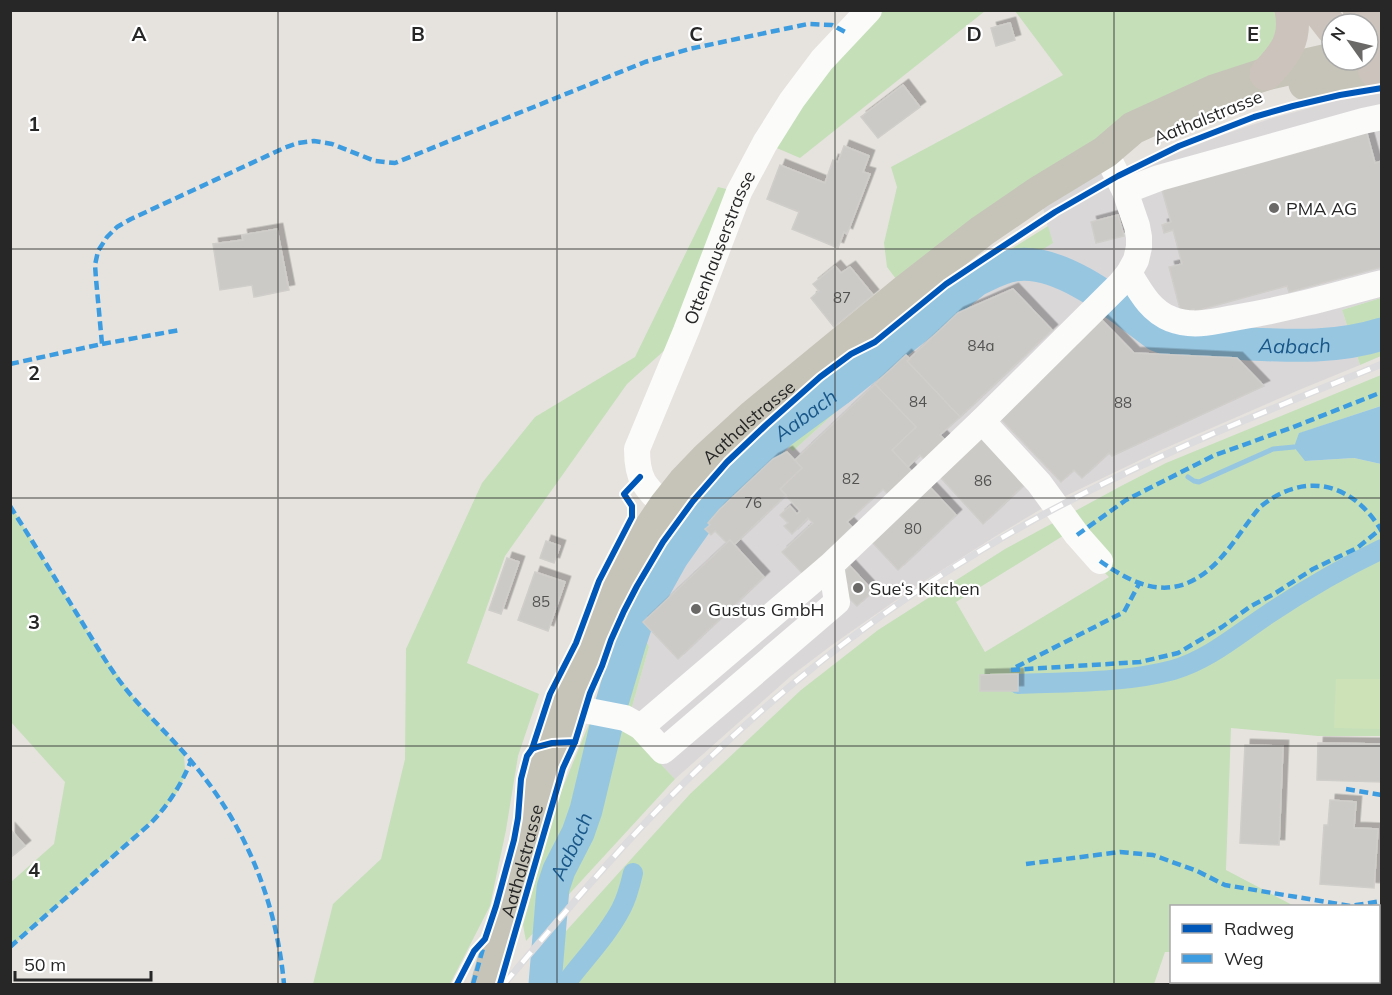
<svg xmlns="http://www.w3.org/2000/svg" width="1392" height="995" viewBox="0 0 1392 995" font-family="Mulish,sans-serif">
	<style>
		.industrial { fill: #dad7d9 }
		.green { fill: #c5dfb9; fill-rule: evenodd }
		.pitch { fill: #cee2b7 }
		.water { fill: #97c6e1 }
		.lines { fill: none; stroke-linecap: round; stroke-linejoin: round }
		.stream { stroke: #97c6e1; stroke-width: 5 }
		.canal { stroke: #97c6e1; stroke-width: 20 }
		.river { stroke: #97c6e1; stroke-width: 33 }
		.building { fill: #cccac7; stroke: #d0ceca; stroke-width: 1.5; filter: url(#shadow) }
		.minor { stroke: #fbfbfa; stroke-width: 26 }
		.major { stroke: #c6c4b8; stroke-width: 33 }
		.highway { stroke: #ccc4bc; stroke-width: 33 }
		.rail-casing { stroke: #dcdbdd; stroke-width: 7 }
		.rail { stroke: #fff; stroke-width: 4.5; stroke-dasharray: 14; stroke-linecap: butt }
		.quiet { stroke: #3d9ce0; stroke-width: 4.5; stroke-dasharray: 9 4.5; stroke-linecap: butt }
		.cycleway-casing { stroke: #fff; stroke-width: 10 }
		.cycleway { stroke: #0057b8; stroke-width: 6 }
		.grid { fill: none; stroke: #272727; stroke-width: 1.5; stroke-opacity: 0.55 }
		.poi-dot { fill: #6a6967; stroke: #fff; stroke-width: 2 }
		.labels { text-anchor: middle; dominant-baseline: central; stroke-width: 4.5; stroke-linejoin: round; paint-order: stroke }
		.number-label { font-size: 15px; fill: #525251 }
		.street-label { font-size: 18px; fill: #272727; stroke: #fff }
		.poi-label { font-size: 18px; fill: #272727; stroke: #fff; text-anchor: start }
		.water-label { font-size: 20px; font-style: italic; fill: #195789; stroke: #fff }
		.grid-label { font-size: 20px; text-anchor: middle; font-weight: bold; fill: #272727; stroke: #fff; stroke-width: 4.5; stroke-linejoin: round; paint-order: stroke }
	</style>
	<defs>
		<filter id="shadow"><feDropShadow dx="5.5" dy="-5.5" stdDeviation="0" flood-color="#0004"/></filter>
	</defs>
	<rect width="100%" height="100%" fill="#e6e3de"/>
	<path class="industrial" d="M1381,93V298L1342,310L1360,365L1299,390L1161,450L1053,502L996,536L912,589L832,645L791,676L675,779L626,728L649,647L638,619L706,517L784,443L793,451L953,305L1052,243L1039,192L1088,161L1142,167L1219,136L1273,118L1336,101Z"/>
	<g class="green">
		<path d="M871,11H985L800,158L765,143Z"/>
		<path d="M1015,11H1277L1279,21L1271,54L905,291L887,267L884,243L897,187L891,167L1063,75Z"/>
		<path d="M718,187L739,192L686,331L627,384L505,556L467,663L539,694L518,756L506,830L490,906L450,984H313L333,904L381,859L405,759L406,649L482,483L535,417L635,357Z"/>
		<path d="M1048,226L1053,243L953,305L793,451L784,443L706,517L638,619L649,647L626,728L675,779L526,941L523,925L558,799L598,702L613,653L630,608L641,587L683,520L704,494L727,471L777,422L976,271Z"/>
		<path d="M1381,298V356L1360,365L1342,310Z"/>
		<path d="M1381,375V406L1300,433L1305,461L1354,458L1381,464V736H1318L1231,728L1226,870L1294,906H1172L1171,952H1165L1154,984H535L539,961L690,794L801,690L878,630L1005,549L1123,485L1166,463ZM1066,534L1109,577L985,652L956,602ZM980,675H1018V690L980,691Z"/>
		<path d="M11,506L99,649L138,703L184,753C184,760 186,771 184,778C179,795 163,810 151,822L11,947V882L54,844L65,782L11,722Z"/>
	</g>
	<path class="pitch" d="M1336,679H1381V729L1334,728Z"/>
	<path class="water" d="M1381,406V464L1354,458L1305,461L1294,447L1299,433Z"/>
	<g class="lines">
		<g class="stream">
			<path d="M1139,334L1145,326"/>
			<path d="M1188,477L1194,481L1199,482L1273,449L1294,447"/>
		</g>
		<g class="canal">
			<path d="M1018,684C1068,682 1125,683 1173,670C1208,660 1237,635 1267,615C1303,591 1342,568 1382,549"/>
			<path d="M567,984L570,978C587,956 608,934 621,909C627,898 630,886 633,873"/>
		</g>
		<path class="river" id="s1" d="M545,984L553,888L559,870L578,833L586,810L611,706L630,642L638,618L672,557L696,523L720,494L749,462L781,432L838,390L976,280C989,274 1001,267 1015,265C1062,258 1122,309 1157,335L1165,338C1193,340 1221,342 1249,344C1294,346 1338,348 1382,334"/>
	</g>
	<g class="building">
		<path d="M1010,23L1015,40L996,46L991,28Z"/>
		<path d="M903,85L920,107L878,138L861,117Z"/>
		<path d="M1366,130L1375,163L1382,161V267L1289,292L1287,286L1195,311L1194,309L1181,313L1169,267L1182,264L1173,230L1164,233L1162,225L1171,222L1162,190L1344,140L1343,137Z"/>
		<path d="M844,146L869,156L863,172L870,174L847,234L844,232L838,248L792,229L799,212L767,199L780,165L825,183L833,160L838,162Z"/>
		<path d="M1118,215L1124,236L1096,243L1091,222Z"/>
		<path d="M277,229L289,290L254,297L252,285L220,290L213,244L243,240L242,235Z"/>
		<path d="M835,266L841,273L850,267L873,295L834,327L811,298L819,291L813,284Z"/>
		<path d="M1013,289L1052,330L960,417L907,361L958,313Z"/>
		<path d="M1097,315L1134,353L1237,358L1264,386L1112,456L1109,453L1082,478L1074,470L1061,482L1001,419L1039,383L1033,376Z"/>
		<path d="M906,355L910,359L907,361L960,417L940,435L951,446L930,465L920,455L908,467L892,450L916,427L875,384Z"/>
		<path d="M875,384L916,427L892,450L914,474L890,496L883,489L847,522L852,527L803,574L782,552L813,523L808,518L792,534L784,526L788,523L780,515L790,506L797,514L800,511L780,489L802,468L795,460Z"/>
		<path d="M982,437L1026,483L983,524L940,477Z"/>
		<path d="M787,452L802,468L780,489L786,495L734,545L730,540L727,543L715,531L711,535L705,529L710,525L708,523L720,509L773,459Z"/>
		<path d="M928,485L956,515L898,570L870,540Z"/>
		<path d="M730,540L764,577L678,659L643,622Z"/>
		<path d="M546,541L560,546L554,563L540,558Z"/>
		<path d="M507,558L519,562L501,614L489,610Z"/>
		<path d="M850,566L873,591L857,606L842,591L848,585L840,576Z"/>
		<path d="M535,572L565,582L548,631L518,620Z"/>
		<path d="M1018,674V691H980V675Z"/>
		<path d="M1318,743L1382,744V782L1317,780Z"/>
		<path d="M1245,745L1283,746L1279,845L1240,843Z"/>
		<path d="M1330,800L1356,802L1354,828L1378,829L1374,888L1320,884L1324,825H1328Z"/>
		<path d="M10,829L25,846L10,858Z"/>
	</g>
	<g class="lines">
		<g class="minor">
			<path d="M1125,191L1159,178L1363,121L1382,117"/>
			<path d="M1129,273C1140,291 1150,311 1171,319C1193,328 1217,321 1239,317C1287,309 1334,296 1382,283"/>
			<path d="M982,421L1039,483L1077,535L1100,561"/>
			<path id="s2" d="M665,506C644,486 637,479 637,449L686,331L739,192L765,143L792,100L822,60L869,10"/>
			<path d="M831,565L837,602L663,751L641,727L831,565L982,421L1120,284L1129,273L1136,260L1139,247V237L1137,226L1125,191L1105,152"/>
			<path d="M566,703L584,710L625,718L641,727"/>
		</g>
		<g class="major">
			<path d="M1305,84L1335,76L1382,70"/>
			<path id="s3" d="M487,984L525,851L547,762L566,703L594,641L620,577L642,540L665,506L684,482L707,458L753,416L905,291L982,231L1039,192L1105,152L1133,128L1214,91L1266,74L1332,59"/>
		</g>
		<g class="highway">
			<path d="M1318,10L1332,28"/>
			<path d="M1359,10C1383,32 1379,41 1375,71"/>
			<path d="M1266,74C1285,54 1297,39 1291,10"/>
		</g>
		<g class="rail-casing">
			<path id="rail" d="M504,984C560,918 617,850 679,788C778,688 890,602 1012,532C1130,464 1257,415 1382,364"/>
		</g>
		<use href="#rail" class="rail"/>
		<g class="quiet">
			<path d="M102,344L180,330"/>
			<path d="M10,364L102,344L96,279L95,265L98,251L107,237L117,227L131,219L284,148L298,143L314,141L332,144L375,161L395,163L645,62L689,49L808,24L832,25L847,33"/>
			<path d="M10,506C33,542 55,578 77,614C90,635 102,656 116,676C138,707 167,732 191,761C246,826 276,900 284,984"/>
			<path d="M1077,535L1126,500L1215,455L1291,428L1382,392"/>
			<path d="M1100,561C1138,588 1174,602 1213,566C1231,549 1244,526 1260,507C1305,470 1354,483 1382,532"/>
			<path d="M1016,667L1124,612L1139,584"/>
			<path d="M1011,670L1140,662L1178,653L1222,627L1251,606L1274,594L1313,569L1357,548L1382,528"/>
			<path d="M1346,789L1382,795"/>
			<path d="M1026,864L1120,852L1153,855L1197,871L1225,885L1350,906L1382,901"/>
			<path d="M10,947L151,823C169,804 181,785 191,761"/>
			<path d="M473,984L484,945"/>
		</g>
		<g class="cycleway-casing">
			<g id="cycleway">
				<path d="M532,749L550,694L576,643L599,581L632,517V506L624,494L640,477"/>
				<path d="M457,984L474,951L485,939L496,906L514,840L518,818L521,779L527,756L532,749L537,747L552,743L575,742L590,693L602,666L611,640L624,611L637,586L663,542L693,501L727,462L766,425L820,377L851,354L875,342L946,284L982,260L1055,212L1118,176L1179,146L1254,117L1293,106L1340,95L1382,88"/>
				<path d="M500,984L563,768L575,742"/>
			</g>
		</g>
		<use href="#cycleway" class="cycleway"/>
	</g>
	<path class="grid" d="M278,10V984M557,10V984M835,10V984M1114,10V984M10,249H1382M10,498H1382M10,746H1382"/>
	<g class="poi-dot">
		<circle cx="1274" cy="208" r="6"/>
		<circle cx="858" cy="588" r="6"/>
		<circle cx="696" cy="609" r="6"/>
	</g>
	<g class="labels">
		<g class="number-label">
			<text x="842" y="297">87</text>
			<text x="981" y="345">84a</text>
			<text x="918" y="401">84</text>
			<text x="1123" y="402">88</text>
			<text x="851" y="478">82</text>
			<text x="983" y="480">86</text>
			<text x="753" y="502">76</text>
			<text x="913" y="528">80</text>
			<text x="541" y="601">85</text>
		</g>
		<g class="street-label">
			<text transform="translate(1208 117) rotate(-22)">Aathalstrasse</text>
			<text stroke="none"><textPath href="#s2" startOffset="284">Ottenhauserstrasse</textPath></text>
			<text stroke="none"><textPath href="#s3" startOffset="632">Aathalstrasse</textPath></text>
			<text stroke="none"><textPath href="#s3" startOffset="128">Aathalstrasse</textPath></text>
		</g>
		<g class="poi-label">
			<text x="1286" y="208">PMA AG</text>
			<text x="870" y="588">Sue‘s Kitchen</text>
			<text x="708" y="609">Gustus GmbH</text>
		</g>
		<g class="water-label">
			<text stroke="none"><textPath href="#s1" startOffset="1206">Aabach</textPath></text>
			<text stroke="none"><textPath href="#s1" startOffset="646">Aabach</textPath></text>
			<text stroke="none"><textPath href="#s1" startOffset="142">Aabach</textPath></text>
		</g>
	</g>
	<g class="grid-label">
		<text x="139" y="41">A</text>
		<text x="418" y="41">B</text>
		<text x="696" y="41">C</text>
		<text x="974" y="41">D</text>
		<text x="1253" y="41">E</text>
		<text x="34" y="131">1</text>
		<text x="34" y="380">2</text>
		<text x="34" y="629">3</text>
		<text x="34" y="877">4</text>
	</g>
	<rect width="1392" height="995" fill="none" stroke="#272727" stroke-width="24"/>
	<rect x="1170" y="905" width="210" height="78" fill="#ffffff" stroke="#a9a9a9" stroke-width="1.5"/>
	<rect x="1182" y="924" width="30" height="9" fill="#0057b8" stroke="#a9a9a9" stroke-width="1.5"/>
	<text x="1224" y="935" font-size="18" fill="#272727">Radweg</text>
	<rect x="1182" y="954" width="30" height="9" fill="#3d9ce0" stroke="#a9a9a9" stroke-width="1.5"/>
	<text x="1224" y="965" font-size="18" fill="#272727">Weg</text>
	<g transform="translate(1350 42) rotate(304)"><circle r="28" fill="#ffffff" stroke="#a9a9a9" stroke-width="1.5"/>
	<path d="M0-4.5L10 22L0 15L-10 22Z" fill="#6a6967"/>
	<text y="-9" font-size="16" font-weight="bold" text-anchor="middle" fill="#272727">N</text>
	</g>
	<path d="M15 971v9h136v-9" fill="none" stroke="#272727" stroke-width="3"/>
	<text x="24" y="971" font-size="18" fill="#272727" stroke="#ffffff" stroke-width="4.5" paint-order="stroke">50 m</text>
</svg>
